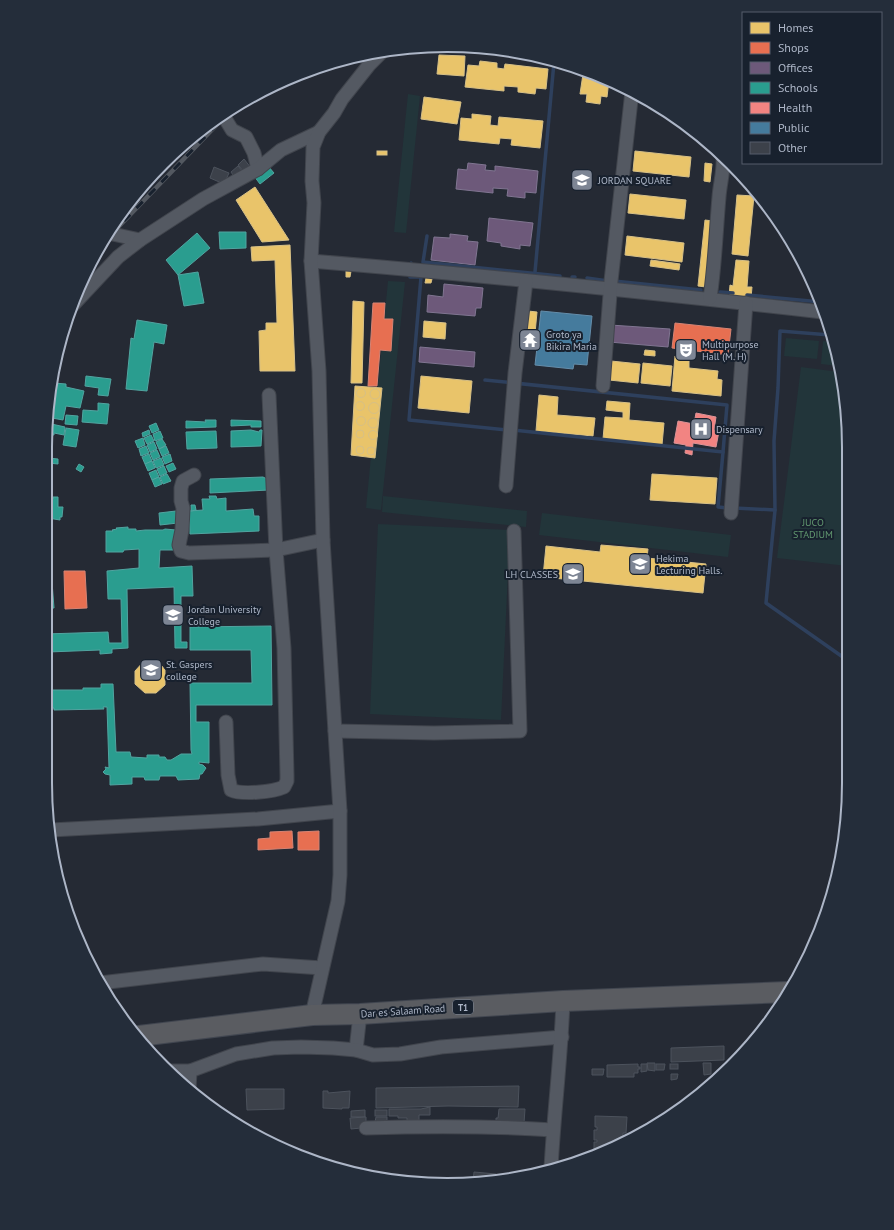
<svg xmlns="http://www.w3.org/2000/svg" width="894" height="1230" viewBox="0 0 894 1230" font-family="'PT Sans',sans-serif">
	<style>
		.green { fill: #22353a }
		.homes { fill: #e9c46a; stroke: #d7c086 }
		.shops { fill: #e76f51; stroke: #d68474 }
		.offices { fill: #6d597a; stroke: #807591 }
		.schools { fill: #2a9d8f; stroke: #51a4a0 }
		.health { fill: #f28482; stroke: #dd9397 }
		.public { fill: #457b9d; stroke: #648daa }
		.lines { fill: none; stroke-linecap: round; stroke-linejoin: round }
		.stream { stroke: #2e405d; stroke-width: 3.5 }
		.building { fill: #3c414a; stroke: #4c525c }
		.minor-casing { stroke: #41454d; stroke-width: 15 }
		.highway-casing { stroke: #414650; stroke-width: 22 }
		.minor { stroke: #545962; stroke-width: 13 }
		.highway { stroke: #5a5c61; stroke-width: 20 }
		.rail-casing { stroke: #535860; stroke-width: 4.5 }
		.rail { stroke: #18212e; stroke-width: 3; stroke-dasharray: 9; stroke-linecap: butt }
		.labels { text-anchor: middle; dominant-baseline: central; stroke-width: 4; stroke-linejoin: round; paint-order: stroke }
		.shield { fill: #18212e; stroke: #808999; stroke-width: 1 }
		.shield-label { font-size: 9px; font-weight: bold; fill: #adb6c7 }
		.poi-label { font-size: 10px; fill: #adb6c7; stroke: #18212e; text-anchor: start }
		.park-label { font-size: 10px; fill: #629970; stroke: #18212e }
		.street-label { font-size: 10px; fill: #adb6c7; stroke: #18212e }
		.rim { fill: none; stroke: #adb6c7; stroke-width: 2 }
	</style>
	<rect width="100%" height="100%" fill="#252a34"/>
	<g class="green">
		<path d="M408,94L420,96L406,233L394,232Z"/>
		<path d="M388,281L405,282L381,510L366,508Z"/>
		<path d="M786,338L819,341L817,359L784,356Z"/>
		<path d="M823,341L831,342L838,366L821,364Z"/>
		<path d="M801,367L839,372L846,394L847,566L777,558Z"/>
		<path d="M383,496L527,511L526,527L382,512Z"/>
		<path d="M542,513L731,535L728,557L539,535Z"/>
		<path d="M378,524L510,530L501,720L370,714Z"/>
	</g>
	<g class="homes">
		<path d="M471,46L482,47L481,53L470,52Z"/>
		<path d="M439,55L465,56L464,76L437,74Z"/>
		<path d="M480,61L497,63V68L504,69L505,64L548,69L546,89L536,88L535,94L518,92V87L504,86V91L465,87L468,65L479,66Z"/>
		<path d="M583,74L594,75L609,80L607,97L601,96L600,104L586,102L587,94H580Z"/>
		<path d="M424,97L461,102L457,124L421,119Z"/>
		<path d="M472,114L491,116L490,125L498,126L499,117L543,121L540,148L511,145L512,139L500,138L499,144L459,140L461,118L472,119Z"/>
		<rect x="377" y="151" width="10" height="4"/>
		<path d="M635,151L691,157L689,177L633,171Z"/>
		<path d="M705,163L712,164L710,182L704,181Z"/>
		<path d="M255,187L289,240L262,242L236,200Z"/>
		<path d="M630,194L686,200L684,219L628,213Z"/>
		<path d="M737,195L754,196L748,256L732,254Z"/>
		<path d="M705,220L713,221L706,287L698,286Z"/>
		<path d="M627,236L684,243L682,262L625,255Z"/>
		<path d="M290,245L295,371H260L259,331L266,330V323H277L275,260L252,261L251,247Z"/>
		<path d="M651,260L680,264L679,270L650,266Z"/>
		<path d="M736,260L749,261L747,287H752L751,298L729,296L730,285L733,286Z"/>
		<path d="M346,271H351L350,277H346Z"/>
		<path d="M426,278L432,279L431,283H425Z"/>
		<path d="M353,301L364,302L362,383H351Z"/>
		<path d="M528,311L537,312L534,344L525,343Z"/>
		<path d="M424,321L446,323L445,339L423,337Z"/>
		<path d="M645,350L655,351V356L644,355Z"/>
		<path d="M675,356L683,357L682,360L689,361V368L718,371L717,379L722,380L721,396L672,391Z"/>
		<path d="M611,361L640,364L638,383L609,380Z"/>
		<path d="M643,363L672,366L670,386L641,383Z"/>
		<path d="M421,376L472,381L469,413L418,408Z"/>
		<path d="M355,386L382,388L375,458L351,455Z"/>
		<circle cx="361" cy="393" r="4.5"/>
		<circle cx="375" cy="394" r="5"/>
		<path d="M539,395L558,397L557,415L595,418L593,436L536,431Z"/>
		<path d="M607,401L630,403L629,420L664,423L662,445L603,439L605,417L623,418V412L606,410Z"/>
		<circle cx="360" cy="406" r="4.5"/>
		<circle cx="374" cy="408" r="5.5"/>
		<circle cx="361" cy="421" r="4.5"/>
		<circle cx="373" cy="423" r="5"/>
		<circle cx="360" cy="434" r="4"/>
		<circle cx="373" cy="435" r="4.5"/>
		<circle cx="360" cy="450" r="4"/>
		<circle cx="371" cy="451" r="4"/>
		<path d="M652,474L717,478L715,504L650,500Z"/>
		<path d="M601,545L648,549L647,558L706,564L703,593L543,577L546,546L600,552Z"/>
		<path d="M145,660H157L165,670V685L156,693H145L135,684V671Z"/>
	</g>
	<g class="shops">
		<path d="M373,303H385L384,319H393L391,351L380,350L377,386H368Z"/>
		<path d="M675,323L731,329L728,355L672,348Z"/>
		<path d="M64,571H85L87,608L65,609Z"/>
		<path d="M292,831L293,848L258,850V839L270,838V832Z"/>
		<path d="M319,831V850H298V832Z"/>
	</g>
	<g class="offices">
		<path d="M468,163L486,165L485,170L495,171V166L538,171L536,193L525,192V198L507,196L508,189L493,188V193L456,189L458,169L467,170Z"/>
		<path d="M489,218L533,223L530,246L520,245V249L501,246V243L487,241Z"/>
		<path d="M450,234L468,236L467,241L478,242L475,265L431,260L434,237L450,238Z"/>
		<path d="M444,284L483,288L481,308H476L475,316L427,312L428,295L443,297Z"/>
		<path d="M610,325L670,329L668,347L609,342Z"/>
		<path d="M420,347L475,352L474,367L419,362Z"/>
	</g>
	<g class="schools">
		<path d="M268,166L274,173L260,184L254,176Z"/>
		<path d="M219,232H246V248L220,249Z"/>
		<path d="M197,233L210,248L178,275L166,260Z"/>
		<path d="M198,272L204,303L184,306L178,275Z"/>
		<path d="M137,320L167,325L164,344L154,342L147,391L126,389L131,338L134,339Z"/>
		<path d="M86,376L111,379L108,396L98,395L99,388L85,386Z"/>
		<path d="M54,383L66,384V387L84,391L80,408L66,406L63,420L52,418V412H49L50,393L52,394Z"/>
		<path d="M98,403L109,404L107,424L82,422L83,410L98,411Z"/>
		<path d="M66,415L78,416L77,425L65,424Z"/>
		<path d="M205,420H216V427L186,428V421L206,422Z"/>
		<path d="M231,420L261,421V427H251V425L231,426Z"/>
		<path d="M47,423L65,427L64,435L54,433V435L46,434Z"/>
		<path d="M156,423L159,430L152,433L149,426Z"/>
		<path d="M66,428L79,430L76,447L63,445Z"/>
		<path d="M149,430L150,434L143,437L142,433Z"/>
		<path d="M251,430L259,432L260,430H262L261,446L231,447V431Z"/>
		<path d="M160,431L163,438L155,441L153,434Z"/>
		<path d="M216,431L217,448L187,449L186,432Z"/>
		<path d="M151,435L154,441L147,444L144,438Z"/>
		<path d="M143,438L145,445L138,448L135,441Z"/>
		<path d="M162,439L166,445L159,449L156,442Z"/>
		<path d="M154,442L157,449L150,452L147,445Z"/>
		<path d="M146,446L149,453L141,456L139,449Z"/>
		<path d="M166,446L169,453L162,456L159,449Z"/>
		<path d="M157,450L160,457L153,460L150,453Z"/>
		<path d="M149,454L152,461L145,464L142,457Z"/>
		<path d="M170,454L172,461L165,464L162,457Z"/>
		<path d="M48,458L58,459V464L48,463Z"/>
		<path d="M161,458L164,465L156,468L153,461Z"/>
		<path d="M152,461L155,468L148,471L145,464Z"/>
		<path d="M173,463L176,469L169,472L166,466Z"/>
		<path d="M79,464L84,467L81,472L76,469Z"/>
		<path d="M164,466L167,473L160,476L157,469Z"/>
		<path d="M156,470L159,477L152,480L149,473Z"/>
		<path d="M167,474L171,481L163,484L160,477Z"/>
		<path d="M159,477L162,484L155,487L152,480Z"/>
		<path d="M263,477L269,480V490L210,493V479Z"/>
		<path d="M45,489H48V497H46V504Z"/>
		<path d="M209,496H216L217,499L226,498V511L253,509L254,516H259V531L190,534L189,511L203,510L202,499H210Z"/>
		<path d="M53,497H58V507H63L62,517H60V520L48,518V498L53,499Z"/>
		<path d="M191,505H195L196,510L191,511Z"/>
		<path d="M176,511L178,523L160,525L159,513Z"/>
		<path d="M128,527V529H136V531L145,530H163L165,529L176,530V550H160L159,568L192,566L193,596H181V642H187V648H175L174,587L127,589L128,648L112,649V653L100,654V650L48,652L50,690H83V688H101V684H113L116,752H130L131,757L147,758V755H159V757H165L167,760H171L181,754H192L191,750L190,683H252L251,650H190V627L271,626L272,705H196V722H209V763L199,762V764L203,765L206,768L202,774H200L199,779L178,780L176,776H160L159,780H145L144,777H132V784L110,785V775L105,774L103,772L106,769L105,767L109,768L107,707H103L104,709L54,710V708L45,709V634L108,632L109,643H122L121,599H108L107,571L139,568V549L124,550L123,552H106V531H113L112,530L117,529L116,528Z"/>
		<path d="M50,556L54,608H45V557Z"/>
	</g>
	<path class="health" d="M696,413L716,417L714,430L719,431L716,447L693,443L692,455L685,453L686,445L674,443L678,421L694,424Z"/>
	<path class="public" d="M541,311L592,316L587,365L574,364L573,369L535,365Z"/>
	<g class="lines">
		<g class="stream">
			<path d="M427,236L423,262L560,276"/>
			<path d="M411,263L410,277H421L409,420L507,430"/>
			<path d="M535,272L554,62L542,61L543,57"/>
			<path d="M572,277H575"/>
			<path d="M587,278L608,281"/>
			<path d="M614,281L701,290"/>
			<path d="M720,292L733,293"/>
			<path d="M747,295L821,302"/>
			<path d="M830,335L780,331L778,388L774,441L775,510L766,603L847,660"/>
			<path d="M485,380L727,405L723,452"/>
			<path d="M513,430L723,452L718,507L728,508"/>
			<path d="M734,508L775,510"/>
		</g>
	</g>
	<g class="building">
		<path d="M244,159L251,168L245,173L238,165Z"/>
		<path d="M238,166L243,172L235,178L231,172Z"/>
		<path d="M214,167L229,173L224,184L210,178Z"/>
		<path d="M724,1046V1060L671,1062V1048Z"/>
		<path d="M647,1063H655V1071L648,1070Z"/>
		<path d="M703,1063H711V1074L704,1075Z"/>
		<path d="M638,1064V1067H640V1069H638V1073H634V1077H607V1065Z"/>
		<path d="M641,1064H647V1071L641,1072Z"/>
		<path d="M656,1064H665L664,1070H656Z"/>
		<rect x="670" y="1064" width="8" height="5"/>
		<path d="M592,1069H604L603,1075H592Z"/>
		<path d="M671,1074H678L677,1079L671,1080Z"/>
		<path d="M519,1086L518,1107L448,1106L376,1108V1088Z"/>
		<path d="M246,1089H284V1109L247,1110Z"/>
		<path d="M323,1091H328V1093L350,1091L349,1108H342V1109L323,1108Z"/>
		<path d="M430,1107V1115H419V1121H407V1118H398V1116H389V1109H421Z"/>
		<path d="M499,1109H525L524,1123L496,1122V1118H498Z"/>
		<path d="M365,1110V1117H351V1111Z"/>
		<rect x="375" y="1110" width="12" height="6"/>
		<path d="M595,1116L627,1117L626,1133H623V1140H626V1142L601,1154L594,1156V1142H597V1140H594V1130H597V1127H595Z"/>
		<path d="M366,1117V1124L361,1128L351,1129L350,1118Z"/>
		<path d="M376,1117H387V1122H375Z"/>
		<path d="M474,1172L496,1174L495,1182H473Z"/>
	</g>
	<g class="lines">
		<g class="minor-casing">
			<g id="minor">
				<path d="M223,115L232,130L246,137L254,153L258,169"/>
				<path d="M108,233L140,240"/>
				<path d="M311,261C482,275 653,293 823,312"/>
				<path d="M710,298C715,265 716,231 719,197C720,183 724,171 723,157"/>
				<path d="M72,306L118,257L140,240L203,199L258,169L281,150L319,132"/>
				<path d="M603,386L611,281L632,91"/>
				<path d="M194,475L183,481L181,488V501L183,508L182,530L179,545L181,551L189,553L276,550L323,540"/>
				<path d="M506,486L515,373L526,281"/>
				<path d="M731,513L746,303"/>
				<path d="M226,722L228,775L231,790C242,795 273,792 284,787L287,781V775L284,648L276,550L269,395"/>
				<path d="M335,731L434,733L520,731L514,531"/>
				<path d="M51,830L258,819L340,811"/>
				<path d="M100,983L263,964L322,968"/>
				<path d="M312,1015L338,901L340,875V811L323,540L319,371L311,261L314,203L312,181L313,147L319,132L334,113L342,99L369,65L383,51"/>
				<path d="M356,1050L360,1014"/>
				<path d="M170,1071H190L236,1054L273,1048L301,1047L333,1048L356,1050L373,1055L400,1054L441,1047L562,1037"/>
				<path d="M189,1090L190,1071"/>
				<path d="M366,1128C428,1126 491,1126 553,1130"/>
				<path d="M551,1168C554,1112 561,1057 563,1001"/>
			</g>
		</g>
		<g class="highway-casing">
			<path id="highway" d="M139,1036L312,1015L360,1014L563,1001L788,992"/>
		</g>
		<use href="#minor" class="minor"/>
		<use href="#highway" class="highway"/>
		<g class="rail-casing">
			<path id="rail" d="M99,247L232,109"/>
		</g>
		<use href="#rail" class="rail"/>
	</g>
	<defs>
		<g id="university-square" transform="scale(1.15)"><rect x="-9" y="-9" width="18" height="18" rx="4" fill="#7d8594" stroke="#18212e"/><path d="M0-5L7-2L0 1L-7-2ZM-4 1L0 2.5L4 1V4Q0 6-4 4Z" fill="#fff"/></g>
		<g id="temple-square" transform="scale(1.15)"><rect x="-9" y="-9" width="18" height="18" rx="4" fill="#7d8594" stroke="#18212e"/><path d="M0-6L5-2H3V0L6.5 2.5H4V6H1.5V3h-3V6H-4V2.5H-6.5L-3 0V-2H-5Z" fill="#fff"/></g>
		<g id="theatre-square" transform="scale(1.15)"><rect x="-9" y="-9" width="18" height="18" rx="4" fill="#7d8594" stroke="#18212e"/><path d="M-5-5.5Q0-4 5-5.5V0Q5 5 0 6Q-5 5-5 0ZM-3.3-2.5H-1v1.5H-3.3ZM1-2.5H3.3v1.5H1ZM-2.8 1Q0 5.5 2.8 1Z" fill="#fff"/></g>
		<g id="hospital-square" transform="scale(1.15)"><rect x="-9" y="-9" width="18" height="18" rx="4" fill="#7d8594" stroke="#18212e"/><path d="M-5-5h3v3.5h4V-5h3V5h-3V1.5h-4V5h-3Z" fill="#fff"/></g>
	</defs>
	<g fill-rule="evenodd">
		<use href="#university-square" x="582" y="180"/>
		<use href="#temple-square" x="530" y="340"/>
		<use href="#theatre-square" x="686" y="350"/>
		<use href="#hospital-square" x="701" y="429"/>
		<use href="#university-square" x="640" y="564"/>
		<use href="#university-square" x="573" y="574"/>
		<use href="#university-square" x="173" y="615"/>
		<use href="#university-square" x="151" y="670"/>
	</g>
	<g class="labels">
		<rect class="shield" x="453" y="1000" width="20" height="14" rx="3"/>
		<g class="shield-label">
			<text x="463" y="1007">T1</text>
		</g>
		<g class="poi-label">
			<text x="598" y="180">JORDAN SQUARE</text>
			<text x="546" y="334">Groto ya<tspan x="546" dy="12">Bikira Maria</tspan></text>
			<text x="702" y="344">Multipurpose<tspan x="702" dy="12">Hall (M. H)</tspan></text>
			<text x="716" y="429">Dispensary</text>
			<text x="656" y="558">Hekima<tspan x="656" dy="12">Lecturing Halls.</tspan></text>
			<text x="558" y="574" text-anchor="end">LH CLASSES</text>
			<text x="188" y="609">Jordan University<tspan x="188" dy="12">College</tspan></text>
			<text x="166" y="664">St. Gaspers<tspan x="166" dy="12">college</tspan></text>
		</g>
		<g class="park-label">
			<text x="813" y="522">JUCO<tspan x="813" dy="12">STADIUM</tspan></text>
		</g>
		<g class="street-label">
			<text transform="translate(403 1011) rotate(-4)">Dar es Salaam Road</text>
		</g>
	</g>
	<path d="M0 0H894V1230H0ZM447 52H447A395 395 0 0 1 842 447V783A395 395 0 0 1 447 1178H447A395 395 0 0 1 52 783V447A395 395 0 0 1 447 52Z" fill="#242d3a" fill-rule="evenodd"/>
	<path class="rim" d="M447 52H447A395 395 0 0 1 842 447V783A395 395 0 0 1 447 1178H447A395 395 0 0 1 52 783V447A395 395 0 0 1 447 52Z"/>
	<rect x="742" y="12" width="140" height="152" fill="#18212e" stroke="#545d6b"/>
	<rect x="750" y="22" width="20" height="12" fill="#e9c46a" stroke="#545d6b"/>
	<text x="778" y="32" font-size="12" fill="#adb6c7">Homes</text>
	<rect x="750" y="42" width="20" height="12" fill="#e76f51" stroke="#545d6b"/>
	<text x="778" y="52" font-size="12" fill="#adb6c7">Shops</text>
	<rect x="750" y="62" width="20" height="12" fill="#6d597a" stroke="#545d6b"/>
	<text x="778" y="72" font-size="12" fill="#adb6c7">Offices</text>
	<rect x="750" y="82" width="20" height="12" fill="#2a9d8f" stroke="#545d6b"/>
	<text x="778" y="92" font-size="12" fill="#adb6c7">Schools</text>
	<rect x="750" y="102" width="20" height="12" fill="#f28482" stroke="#545d6b"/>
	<text x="778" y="112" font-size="12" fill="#adb6c7">Health</text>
	<rect x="750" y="122" width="20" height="12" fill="#457b9d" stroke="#545d6b"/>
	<text x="778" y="132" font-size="12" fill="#adb6c7">Public</text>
	<rect x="750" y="142" width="20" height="12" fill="#3c414a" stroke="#545d6b"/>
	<text x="778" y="152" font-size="12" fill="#adb6c7">Other</text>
</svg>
